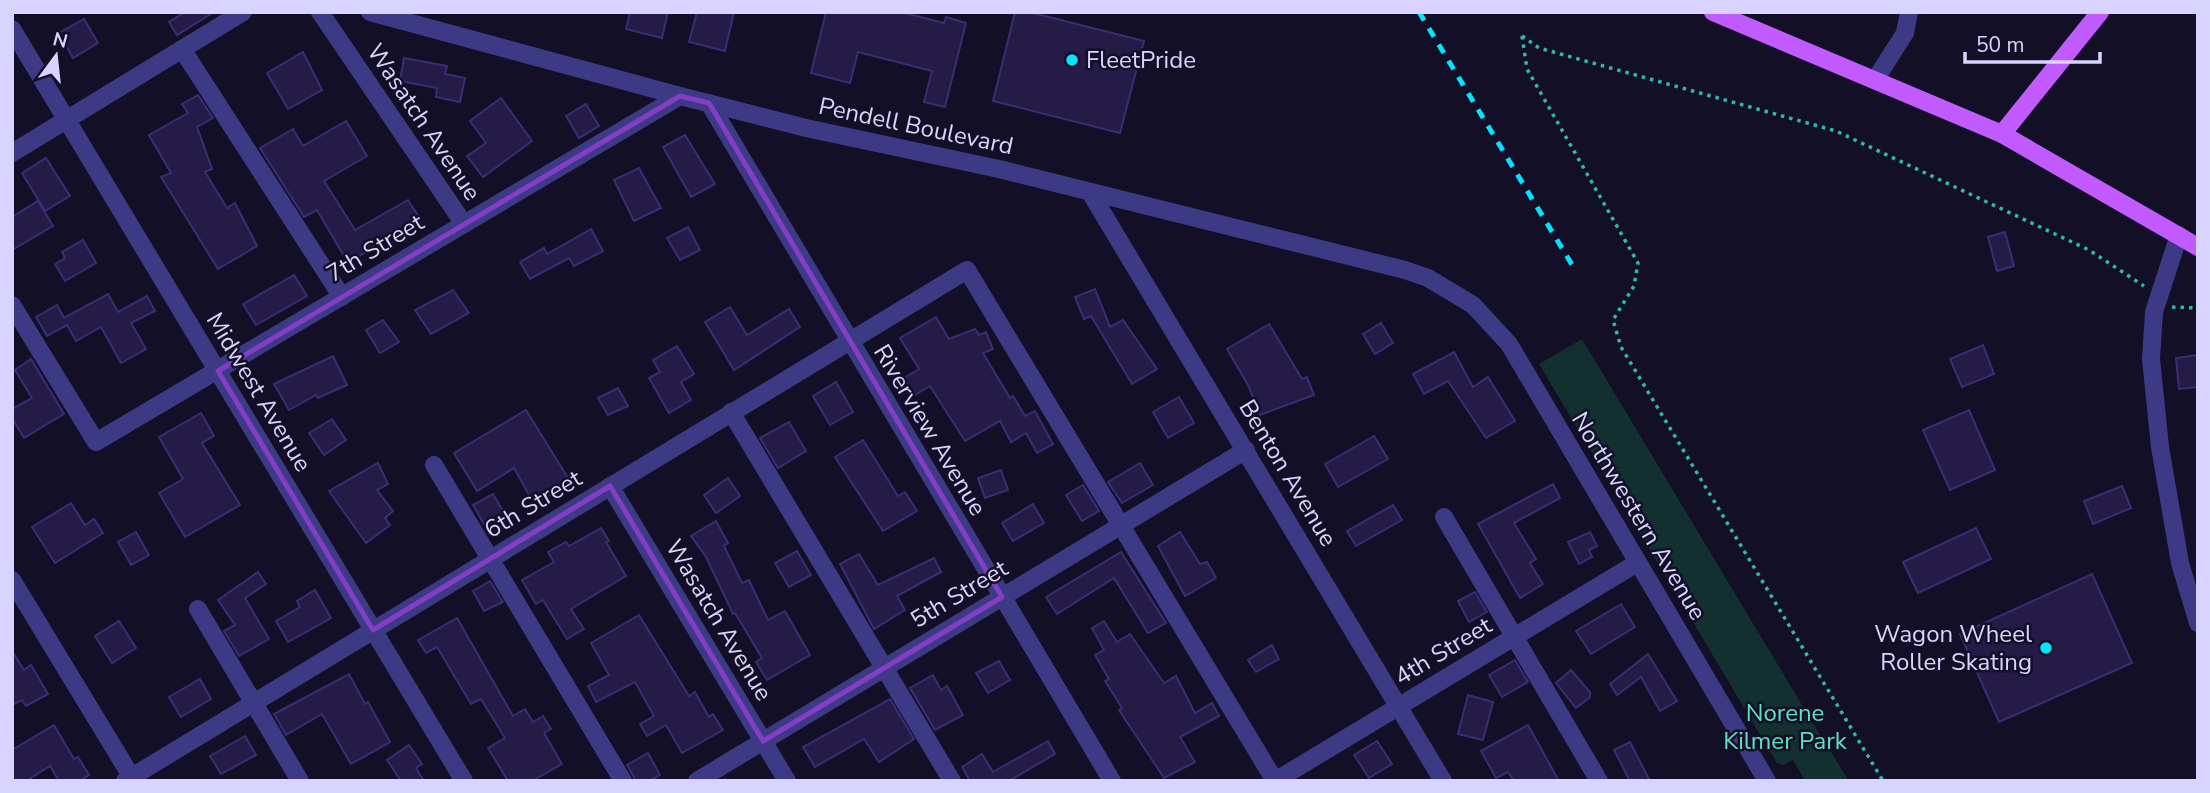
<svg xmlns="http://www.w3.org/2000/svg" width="2210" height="793" viewBox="0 0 2210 793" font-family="'Nunito Sans',sans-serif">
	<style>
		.green { fill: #12302f }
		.building { fill: #241b47; stroke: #3b2d73; stroke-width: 2 }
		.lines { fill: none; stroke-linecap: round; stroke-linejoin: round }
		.path { stroke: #2fb8b0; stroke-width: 3.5; stroke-dasharray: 3.5 5; stroke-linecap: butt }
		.minor { stroke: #3d3a85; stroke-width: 18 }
		.major { stroke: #c25bff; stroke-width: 18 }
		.rail { stroke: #00e5ff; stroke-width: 5; stroke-dasharray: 10 9; stroke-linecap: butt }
		.marked { fill: none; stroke: #843dc5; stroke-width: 5; stroke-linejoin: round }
		.poi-dot { fill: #00e5ff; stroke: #130f26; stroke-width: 2.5 }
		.labels { text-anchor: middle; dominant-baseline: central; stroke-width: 5; stroke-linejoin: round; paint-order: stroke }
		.poi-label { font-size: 24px; fill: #d9d4ff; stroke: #130f26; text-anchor: start }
		.street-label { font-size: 24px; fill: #d9d4ff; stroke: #130f26 }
		.park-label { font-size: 24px; fill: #5fe0c0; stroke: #130f26 }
	</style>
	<rect width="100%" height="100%" fill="#130f26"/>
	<path class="green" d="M1582,339L1811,720L1849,781H1805L1793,760L1783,765L1777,763L1539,364Z"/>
	<g class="building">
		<path d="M185,12H214L177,35L169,22Z"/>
		<path d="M630,12H668L662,38L626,29Z"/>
		<path d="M697,12H734L725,51L689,42Z"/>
		<path d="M826,12H901L944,23L946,17L966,23L945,107L924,102L932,71L858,52L850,83L811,73Z"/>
		<path d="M1015,12H1029L1144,41L1120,133L993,101Z"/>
		<path d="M84,19L98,43L73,58L59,33Z"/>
		<path d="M303,52L322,90L288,109L267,73Z"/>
		<path d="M404,58L447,66L445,74L465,78L460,102L436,97L437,88L400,81Z"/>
		<path d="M198,95L213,118L197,127L212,169L205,172L227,208L235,203L257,246L218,269L161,177L171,173L149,135L188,113L182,104Z"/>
		<path d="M501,98L532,141L483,177L467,156L486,143L470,121Z"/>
		<path d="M586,104L599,126L579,138L566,116Z"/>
		<path d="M346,121L367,156L324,181L355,230L408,200L420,219L348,263L317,210L304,217L260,148L293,129L303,146Z"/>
		<path d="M685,135L715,184L691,197L663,147Z"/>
		<path d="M46,158L70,196L45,211L22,173Z"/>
		<path d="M639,168L661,208L634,221L614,180Z"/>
		<path d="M38,201L53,226L12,250V217Z"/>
		<path d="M688,227L700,250L680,260L667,238Z"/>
		<path d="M591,229L603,251L574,266L569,258L530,279L520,262L544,248L547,254Z"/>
		<path d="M2005,232L2014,266L1997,271L1988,237Z"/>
		<path d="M83,240L96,263L65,281L55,264L65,258L62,252Z"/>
		<path d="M294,275L307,296L256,325L243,304Z"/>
		<path d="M1095,289L1110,327L1123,320L1157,369L1132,384L1091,316L1084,319L1075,297Z"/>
		<path d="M453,290L469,313L431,334L415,310Z"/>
		<path d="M108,294L118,312L147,296L155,311L131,323L146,349L121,363L101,327L76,341L67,325L47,336L36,317L57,305L64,318Z"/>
		<path d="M730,307L747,335L789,309L800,327L734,370L705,322Z"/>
		<path d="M936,317L949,339L975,329L979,335L986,332L993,349L983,353L1010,398L1013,396L1025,416L1035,411L1053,444L1037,453L1026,433L1011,442L1000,421L965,441L930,386L915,395L904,378L919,369L900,338Z"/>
		<path d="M383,320L399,342L380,353L366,330Z"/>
		<path d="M1381,323L1393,343L1375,354L1363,334Z"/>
		<path d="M1269,324L1302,379L1307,377L1314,395L1260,415L1248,385L1227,349Z"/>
		<path d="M1983,345L1994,374L1962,387L1950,359Z"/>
		<path d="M677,346L694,374L681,382L691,400L669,413L649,378L660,372L653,360Z"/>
		<path d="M1454,352L1473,387L1488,377L1515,421L1486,438L1448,381L1424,394L1413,374Z"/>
		<path d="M2198,355V387L2179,389L2176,358Z"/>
		<path d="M333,356L347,385L318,398L316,395L289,410L274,384Z"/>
		<path d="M31,359L64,414L24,438L12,418V409L32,398L15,370Z"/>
		<path d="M836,382L853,412L830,425L813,396Z"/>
		<path d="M618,388L628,406L608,415L598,398Z"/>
		<path d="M1179,397L1194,423L1168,438L1153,412Z"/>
		<path d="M526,410L571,483L534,504L514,468L477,491L454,453Z"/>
		<path d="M1969,410L1995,470L1950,490L1923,430Z"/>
		<path d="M201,413L214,436L202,443L240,505L185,537L159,493L183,479L159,437Z"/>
		<path d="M332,419L346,440L324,455L309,433Z"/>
		<path d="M789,422L806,451L778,468L760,438Z"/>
		<path d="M1374,436L1388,459L1338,487L1325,464Z"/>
		<path d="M863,440L898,496L905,492L917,511L883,531L835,457Z"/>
		<path d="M378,463L388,484L377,490L393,511L385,518L390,525L366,543L329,491Z"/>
		<path d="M1140,463L1153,485L1122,503L1108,482Z"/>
		<path d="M1001,470L1008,490L985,498L978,478Z"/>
		<path d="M728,478L740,496L716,513L704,495Z"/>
		<path d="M1553,484L1560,498L1514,523L1536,559L1530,563L1543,584L1520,598L1478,524Z"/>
		<path d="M1083,485L1099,511L1082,521L1066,495Z"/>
		<path d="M2122,486L2131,508L2093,524L2084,501Z"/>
		<path d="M493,494L508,519L488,531L473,505Z"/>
		<path d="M71,503L85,525L94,519L103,533L55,563L32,527Z"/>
		<path d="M1033,504L1044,523L1013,541L1002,523Z"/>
		<path d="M1393,505L1402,520L1356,546L1347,531Z"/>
		<path d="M716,521L728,543L724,546L742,583L749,580L768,620L785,611L810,655L767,680L756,662L762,658L735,613L733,614L706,557L691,536Z"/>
		<path d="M601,528L609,541L606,542L626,576L571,609L584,629L567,639L543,600L536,604L522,580L554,562L548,552L566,542L569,546Z"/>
		<path d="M1976,528L1991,559L1918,593L1903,562Z"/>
		<path d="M136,532L149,555L131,565L118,542Z"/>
		<path d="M1180,532L1200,564L1207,562L1216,578L1185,596L1158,546Z"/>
		<path d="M1590,532L1597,546L1589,550L1592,557L1579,564L1568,542Z"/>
		<path d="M797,551L811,575L789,587L775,563Z"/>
		<path d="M1121,552L1166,623L1148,633L1114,578L1057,614L1046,597Z"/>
		<path d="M859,554L878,585L934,558L941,572L897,596L905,610L874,629L840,564Z"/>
		<path d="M258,572L266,584L245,598L269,639L239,656L224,631L235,625L218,600Z"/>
		<path d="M2092,574L2132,663L1999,722L1960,634Z"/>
		<path d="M490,581L503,602L484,611L473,591Z"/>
		<path d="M315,590L331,618L288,642L276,621L300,607L297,601Z"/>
		<path d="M1475,592L1487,612L1469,622L1458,601Z"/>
		<path d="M1621,604L1635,627L1591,654L1576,631Z"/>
		<path d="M639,615L689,696L695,692L709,717L713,714L723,730L682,753L666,725L647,736L640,724L654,716L635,682L596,702L588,686L609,675L591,643Z"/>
		<path d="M457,618L513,716L525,709L533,722L543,716L551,729L544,733L562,764L532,781H508L488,748L505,738L481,699L471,704L437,647L426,653L418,640Z"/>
		<path d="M119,621L136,648L112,663L95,636Z"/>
		<path d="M1104,621L1117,642L1130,634L1164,683L1176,676L1195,713L1212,703L1219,716L1180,737L1195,762L1164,778L1119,710L1122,708L1105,681L1109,679L1095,655L1104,650L1092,628Z"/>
		<path d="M1272,645L1279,659L1256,672L1248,660Z"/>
		<path d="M12,651L24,670L31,665L48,694L26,706L22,700L12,705Z"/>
		<path d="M1648,654L1677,701L1660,711L1641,677L1617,695L1610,684Z"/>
		<path d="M1515,660L1528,682L1502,697L1489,675Z"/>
		<path d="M999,661L1010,680L988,693L976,673Z"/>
		<path d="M1571,670L1590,692V697L1576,708L1556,683Z"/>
		<path d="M349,674L365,704L368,702L390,742L351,764L322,714L286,735L274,714Z"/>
		<path d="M933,675L941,690L947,686L963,715L935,730L910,688Z"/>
		<path d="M200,679L211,699L181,717L169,697Z"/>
		<path d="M1468,695L1493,702L1483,740L1458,734Z"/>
		<path d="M890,699L914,739L879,762L864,739L815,767L803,747Z"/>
		<path d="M54,725L74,759L78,757L89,775L80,781H59L50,766L26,781H12V750Z"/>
		<path d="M1528,725L1559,781H1514L1508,772L1496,778L1481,751Z"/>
		<path d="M245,736L256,755L221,774L210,756Z"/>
		<path d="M1048,741L1055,754L1009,781H970L962,767L982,754L993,772Z"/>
		<path d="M1377,741L1392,764L1369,778L1354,755Z"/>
		<path d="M1630,742L1650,781H1630L1614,750Z"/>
		<path d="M409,745L422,764L416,768L424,781H401L387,760Z"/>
		<path d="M648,753L660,775L649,781H636L627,765Z"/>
	</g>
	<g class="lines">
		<g class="path">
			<path d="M1522,36L1527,69L1638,263L1634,286L1613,320L1621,347L1883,781"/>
			<path d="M1522,36L1539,48L1836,131L2089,250L2144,286"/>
			<path d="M2172,307L2198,308"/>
		</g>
		<g class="minor">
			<path d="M320,12L464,224"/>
			<path d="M370,12L680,96L806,128L999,169L1405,270L1428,278L1473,305L1509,344L1767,781"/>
			<path d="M12,29L464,781"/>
			<path d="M182,49L342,297"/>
			<path d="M1875,80L1905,33L1909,12"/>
			<path d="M709,103L1112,781"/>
			<path d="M12,153L243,12"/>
			<path d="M1090,192L1443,781"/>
			<path d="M2179,235L2154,312L2151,359L2160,447L2180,563L2198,623"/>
			<path d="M12,305L96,442L680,96"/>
			<path d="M731,412L952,781"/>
			<path d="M434,465L623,781"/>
			<path d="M610,486L787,781"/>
			<path d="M1444,517L1599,781"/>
			<path d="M12,580L134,781"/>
			<path d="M198,609L300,781"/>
			<path d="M125,781L967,270L1275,781"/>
			<path d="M697,781L1246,450"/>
			<path d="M1275,781L1637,563"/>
		</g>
		<g class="major">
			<path d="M1713,12L2002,134L2198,247"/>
			<path d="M2002,134L2100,12"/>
		</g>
		<path class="rail" d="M1419,12L1574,268"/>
	</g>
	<path class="marked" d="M680,96L709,103L1002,597L763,741L610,486L373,630L218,371Z"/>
	<g class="poi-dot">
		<circle cx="1072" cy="60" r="7"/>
		<circle cx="2046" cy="648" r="7"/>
	</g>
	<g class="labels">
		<g class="poi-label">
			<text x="1086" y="60">FleetPride</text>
			<text x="2032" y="634" text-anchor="end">Wagon Wheel<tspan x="2032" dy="28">Roller Skating</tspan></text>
		</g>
		<g class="street-label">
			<text transform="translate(424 122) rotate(56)">Wasatch Avenue</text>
			<text transform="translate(916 126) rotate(12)">Pendell Boulevard</text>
			<text transform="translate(375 248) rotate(-31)">7th Street</text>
			<text transform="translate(259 392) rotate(59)">Midwest Avenue</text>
			<text transform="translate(930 430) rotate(59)">Riverview Avenue</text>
			<text transform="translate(1288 473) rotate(59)">Benton Avenue</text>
			<text transform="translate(533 504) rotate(-31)">6th Street</text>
			<text transform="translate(1639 516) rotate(59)">Northwestern Avenue</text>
			<text transform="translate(959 594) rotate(-31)">5th Street</text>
			<text transform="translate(719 620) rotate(59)">Wasatch Avenue</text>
			<text transform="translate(1443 651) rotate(-31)">4th Street</text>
		</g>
		<g class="park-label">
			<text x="1785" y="713">Norene<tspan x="1785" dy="28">Kilmer Park</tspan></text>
		</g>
	</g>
	<rect width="2210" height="793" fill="none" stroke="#d9d4ff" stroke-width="28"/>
	<g transform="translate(56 56) rotate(15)" stroke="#130f26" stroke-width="5" paint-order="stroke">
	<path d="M0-5L12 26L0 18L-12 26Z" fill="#d9d4ff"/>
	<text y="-10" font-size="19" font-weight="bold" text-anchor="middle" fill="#d9d4ff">N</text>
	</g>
	<path d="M1965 52v10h135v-10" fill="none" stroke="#d9d4ff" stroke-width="3.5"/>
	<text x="1976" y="52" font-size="21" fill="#d9d4ff" stroke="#130f26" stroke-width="5" paint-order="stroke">50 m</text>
</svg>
